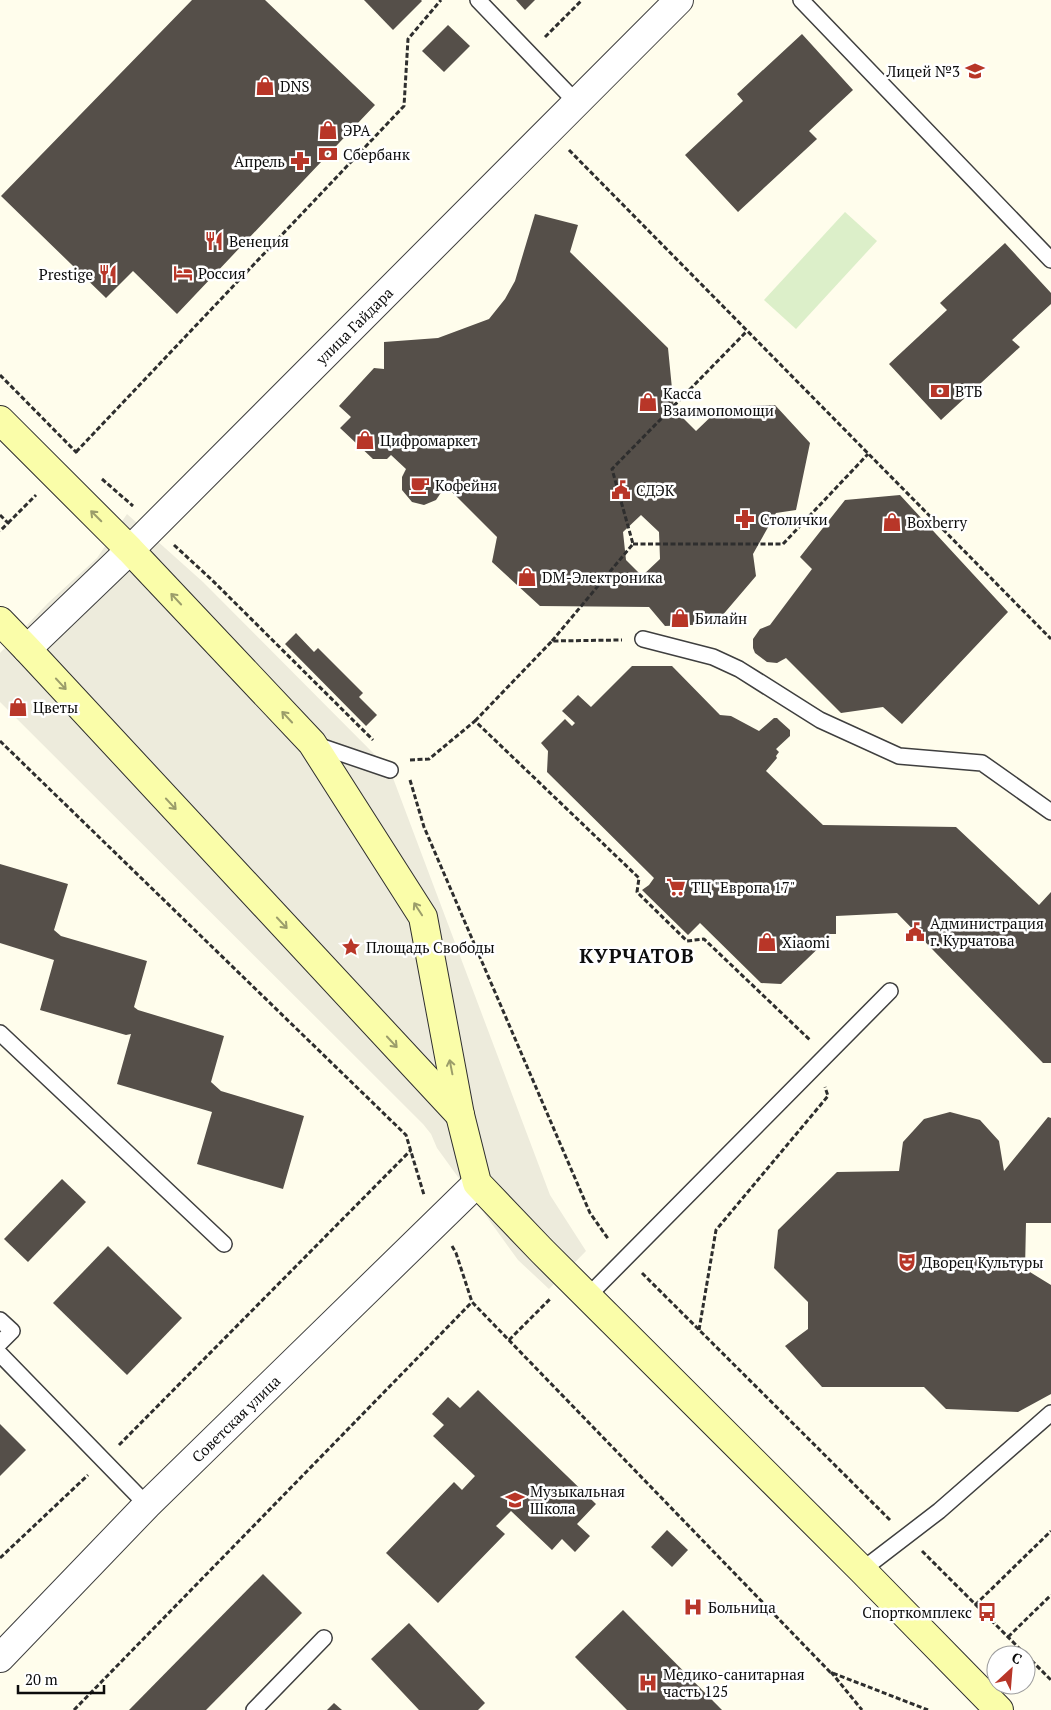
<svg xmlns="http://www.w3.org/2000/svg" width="1051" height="1710" viewBox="0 0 1051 1710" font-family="'PT Serif',serif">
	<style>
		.pitch { fill: #dcefc9 }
		.plaza { fill: #edebdc }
		.building { fill: #554f49; fill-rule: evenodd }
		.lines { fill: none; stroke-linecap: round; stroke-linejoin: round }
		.service-casing { stroke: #3f3f3f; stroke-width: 18 }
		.tertiary-casing { stroke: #3f3f3f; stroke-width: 30 }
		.secondary-casing { stroke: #2e2e2e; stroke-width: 30 }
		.path { stroke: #2e2e2e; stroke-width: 3; stroke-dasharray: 5 2.5; stroke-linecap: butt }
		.service { stroke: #fff; stroke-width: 15 }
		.tertiary { stroke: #fff; stroke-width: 28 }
		.secondary { stroke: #fafda9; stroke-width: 28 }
		.oneway { stroke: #9b9d6a }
		.labels { text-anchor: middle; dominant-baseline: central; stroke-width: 5; stroke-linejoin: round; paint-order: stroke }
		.poi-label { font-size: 15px; fill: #0c0c0c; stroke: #fff; text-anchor: start }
		.street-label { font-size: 15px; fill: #0c0c0c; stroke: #fff }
		.district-label { font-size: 20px; font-weight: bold; letter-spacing: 1px; fill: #0c0c0c; stroke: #fff }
	</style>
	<rect width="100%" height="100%" fill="#fffdec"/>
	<path class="pitch" d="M845,212L877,241L796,329L764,300Z"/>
	<path class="plaza" d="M127,514L203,582L390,770L550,1195L586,1251L549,1289L518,1260L437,1148L431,1134L423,1124L0,702V653L48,603L97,558Z"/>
	<g class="building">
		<path d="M192,0H265L375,105L177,314L133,271L106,298L1,196Z"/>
		<path d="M364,0H421L422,1L393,30Z"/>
		<path d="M516,0H535L525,10Z"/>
		<path d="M448,25L470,46L444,72L422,51Z"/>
		<path d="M802,34L853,90L809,131L817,139L738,212L685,155L743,101L737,94Z"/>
		<path d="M535,214L578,225L570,252L668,348L674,409L696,431L721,407L775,405L810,443L796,510L776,513L753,554L756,576L715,624L665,626L649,607L540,606L492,562L497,537L451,491L444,488L436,500L424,505L412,502L402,490V477L406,469L391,455L387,459H373L340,428L351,417L339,406L374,368L384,369V342L438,338L489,319L505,299L515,281ZM641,515L659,532L660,559L642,576L626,560L623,532Z"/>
		<path d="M1005,243L1051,293V304L1012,340L1020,347L941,420L889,364L947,310L940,303Z"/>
		<path d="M900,495L1008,612L902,724L883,707L841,713L786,658L777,663L767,662L755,653L753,648V639L760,629L770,625L812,569L800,557L845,500Z"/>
		<path d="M296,633L314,652L318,648L363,693L359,697L377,715L366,726L285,644Z"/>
		<path d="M632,666H672L720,715L731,716L759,731L774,718H777L780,721L790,730V736L776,749L779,752L776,756L777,758L766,771L823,825L956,827L1039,905L1051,892V1063H1043L897,913L836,916V934H830V937L781,984L761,983L700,923L688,935L642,890L649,885L654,878L547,772L548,751L541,743L565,719L572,726L575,723L562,711L578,695L591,707Z"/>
		<path d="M0,864L68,884L54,930L61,936L147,961L134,1007L138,1010L224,1036L211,1082L221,1091L304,1116L283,1189L197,1164L212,1112L117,1084L131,1034L126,1035L40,1010L54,960L0,943Z"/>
		<path d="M950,1112L980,1120L999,1141L1004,1171L1048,1117L1051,1118V1223H1026L1025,1269L1051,1285V1394L1018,1412L946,1409L924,1387H822L785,1346L808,1329V1302L774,1268L778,1230L837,1172L899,1171L903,1142L924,1119Z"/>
		<path d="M62,1179L86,1202L28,1262L4,1239Z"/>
		<path d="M108,1246L182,1318L127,1375L53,1303Z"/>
		<path d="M478,1390L596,1504L577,1524L590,1536L575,1552L562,1539L552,1550L511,1511L496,1526L505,1534L438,1603L386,1553L454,1482L462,1490L475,1476L433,1436L444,1425L432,1414L448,1397L460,1408Z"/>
		<path d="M0,1424L26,1450L0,1476Z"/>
		<path d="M667,1530L688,1550L672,1567L651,1547Z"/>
		<path d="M263,1574L302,1613L206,1710H129Z"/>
		<path d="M623,1610L722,1710H627L575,1657Z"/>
		<path d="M409,1623L485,1703L478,1710H419L371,1659Z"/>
		<path d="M334,1703L342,1710H327Z"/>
	</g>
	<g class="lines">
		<g class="service-casing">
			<g id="service">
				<path d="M478,0L576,102"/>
				<path d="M801,0L1051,260"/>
				<path d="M643,639L713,657L739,669L820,720L899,756L982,763L1051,812"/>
				<path d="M314,744L390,770"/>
				<path d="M0,1033L224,1244"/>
				<path d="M587,1297L890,991"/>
				<path d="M0,1320L12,1331L0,1343"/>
				<path d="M0,1354L147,1505"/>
				<path d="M862,1570L939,1511L1051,1413"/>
				<path d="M254,1710L324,1638"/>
			</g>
		</g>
		<g class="tertiary-casing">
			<g id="tertiary">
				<path id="s1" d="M27,649L130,550L679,0"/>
				<path id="s2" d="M0,1658L147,1505L477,1183"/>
			</g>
		</g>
		<g class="secondary-casing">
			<g id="secondary">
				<path d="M0,420L130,550L312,743L423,917L460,1115L477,1183L542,1251L862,1570L999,1710"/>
				<path d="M0,621L27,649L460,1115"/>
			</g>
		</g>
		<g class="path">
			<path d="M545,37L582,0"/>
			<path d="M569,150L1051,639"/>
			<path d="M0,375L77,453"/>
			<path d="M76,452L404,106L408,39L441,0"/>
			<path d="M102,479L133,506"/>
			<path d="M0,515L8,523L0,531"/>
			<path d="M8,523L36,495"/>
			<path d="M633,544H783L868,454"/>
			<path d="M174,545L212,580L373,740"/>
			<path d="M552,641L633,544L612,469L747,331"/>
			<path d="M475,721L552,641L622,640"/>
			<path d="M0,741L406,1135L424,1195"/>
			<path d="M410,760L429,759L475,721L639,878L637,892L687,941L704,939L811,1041"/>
			<path d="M410,780L424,827L590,1213L609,1240"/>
			<path d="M452,1246L456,1253L472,1302L830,1672L928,1710"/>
			<path d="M642,1273L891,1521"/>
			<path d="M699,1330L716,1230L828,1096L825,1087"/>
			<path d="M509,1340L551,1298"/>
			<path d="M119,1445L411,1150"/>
			<path d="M922,1551L1026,1655"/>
			<path d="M0,1558L88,1475"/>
			<path d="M975,1605L1051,1531"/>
			<path d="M1008,1637L1051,1595"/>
			<path d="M1026,1655L1051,1680"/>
			<path d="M831,1672L862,1710"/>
			<path d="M74,1710L472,1302"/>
		</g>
		<use href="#service" class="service"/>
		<use href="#tertiary" class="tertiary"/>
		<use href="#secondary" class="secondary"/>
	</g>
	<defs><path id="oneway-shaft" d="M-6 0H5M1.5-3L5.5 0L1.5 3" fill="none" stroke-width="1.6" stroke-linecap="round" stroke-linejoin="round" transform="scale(1.25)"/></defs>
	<g class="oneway">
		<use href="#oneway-shaft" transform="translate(96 516) rotate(-135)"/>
		<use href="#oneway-shaft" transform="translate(176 599) rotate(-133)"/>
		<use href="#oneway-shaft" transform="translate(61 684) rotate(47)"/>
		<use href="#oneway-shaft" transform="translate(287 717) rotate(-133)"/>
		<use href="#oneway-shaft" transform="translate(171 804) rotate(47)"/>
		<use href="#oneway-shaft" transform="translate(418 909) rotate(-123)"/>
		<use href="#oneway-shaft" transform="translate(282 923) rotate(47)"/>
		<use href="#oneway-shaft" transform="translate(392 1042) rotate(47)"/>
		<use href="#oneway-shaft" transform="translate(451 1067) rotate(-101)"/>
	</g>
	<defs>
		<g id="school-bare" transform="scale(1.5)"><path d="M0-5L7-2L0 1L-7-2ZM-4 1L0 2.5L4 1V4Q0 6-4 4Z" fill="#b83628" stroke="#fff" stroke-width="2.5" paint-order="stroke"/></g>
		<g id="shop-bare" transform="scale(1.5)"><path d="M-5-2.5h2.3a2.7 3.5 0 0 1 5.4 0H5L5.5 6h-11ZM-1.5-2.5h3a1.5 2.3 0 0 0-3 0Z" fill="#b83628" stroke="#fff" stroke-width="2.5" paint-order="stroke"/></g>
		<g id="bank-bare" transform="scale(1.5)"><path d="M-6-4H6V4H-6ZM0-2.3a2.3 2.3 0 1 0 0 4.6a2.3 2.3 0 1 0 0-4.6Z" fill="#b83628" stroke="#fff" stroke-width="2.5" paint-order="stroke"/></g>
		<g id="pharmacy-bare" transform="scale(1.5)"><path d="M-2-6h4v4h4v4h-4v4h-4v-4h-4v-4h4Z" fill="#b83628" stroke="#fff" stroke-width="2.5" paint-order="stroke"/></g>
		<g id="restaurant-bare" transform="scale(1.5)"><path d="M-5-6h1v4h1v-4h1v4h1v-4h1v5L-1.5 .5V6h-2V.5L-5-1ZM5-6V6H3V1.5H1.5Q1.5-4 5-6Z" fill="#b83628" stroke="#fff" stroke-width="2.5" paint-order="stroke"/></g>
		<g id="hotel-bare" transform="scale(1.5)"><path d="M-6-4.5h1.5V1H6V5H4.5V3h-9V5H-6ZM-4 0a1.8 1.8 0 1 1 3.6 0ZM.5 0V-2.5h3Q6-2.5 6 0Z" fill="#b83628" stroke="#fff" stroke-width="2.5" paint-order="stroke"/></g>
		<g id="cafe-bare" transform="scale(1.5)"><path d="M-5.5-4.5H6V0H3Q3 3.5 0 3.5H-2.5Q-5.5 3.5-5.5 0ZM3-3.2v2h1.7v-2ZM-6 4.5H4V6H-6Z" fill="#b83628" stroke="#fff" stroke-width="2.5" paint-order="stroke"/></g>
		<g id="civic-bare" transform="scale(1.5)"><path d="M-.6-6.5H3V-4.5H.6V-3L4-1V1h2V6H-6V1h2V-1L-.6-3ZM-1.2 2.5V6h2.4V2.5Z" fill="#b83628" stroke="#fff" stroke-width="2.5" paint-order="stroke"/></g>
		<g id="supermarket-bare" transform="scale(1.5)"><path d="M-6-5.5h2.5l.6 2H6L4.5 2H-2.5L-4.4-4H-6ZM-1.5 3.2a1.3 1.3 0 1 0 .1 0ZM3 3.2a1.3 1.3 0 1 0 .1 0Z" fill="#b83628" stroke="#fff" stroke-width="2.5" paint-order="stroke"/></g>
		<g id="sight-bare" transform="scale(1.5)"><path d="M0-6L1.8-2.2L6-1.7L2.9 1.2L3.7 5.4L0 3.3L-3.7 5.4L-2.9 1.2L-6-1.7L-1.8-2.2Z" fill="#b83628" stroke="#fff" stroke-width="2.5" paint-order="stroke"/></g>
		<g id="theatre-bare" transform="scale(1.5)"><path d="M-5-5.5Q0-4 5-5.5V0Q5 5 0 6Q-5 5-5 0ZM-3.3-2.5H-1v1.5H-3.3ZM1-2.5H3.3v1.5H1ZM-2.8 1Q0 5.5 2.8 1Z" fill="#b83628" stroke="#fff" stroke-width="2.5" paint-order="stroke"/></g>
		<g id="university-bare" transform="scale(1.5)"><path d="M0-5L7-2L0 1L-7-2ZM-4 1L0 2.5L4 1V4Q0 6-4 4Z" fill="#b83628" stroke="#fff" stroke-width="2.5" paint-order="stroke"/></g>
		<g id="hospital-bare" transform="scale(1.5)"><path d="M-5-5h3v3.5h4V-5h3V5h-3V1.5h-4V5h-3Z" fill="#b83628" stroke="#fff" stroke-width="2.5" paint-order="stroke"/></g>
		<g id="bus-bare" transform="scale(1.5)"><path d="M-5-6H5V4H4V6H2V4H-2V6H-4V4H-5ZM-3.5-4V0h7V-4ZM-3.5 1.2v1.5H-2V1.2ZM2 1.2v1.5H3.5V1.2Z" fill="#b83628" stroke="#fff" stroke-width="2.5" paint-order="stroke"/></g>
	</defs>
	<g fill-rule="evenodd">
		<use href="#school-bare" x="975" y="71"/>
		<use href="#shop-bare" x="265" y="86"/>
		<use href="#shop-bare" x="328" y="130"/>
		<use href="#bank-bare" x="328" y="154"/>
		<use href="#pharmacy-bare" x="300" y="161"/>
		<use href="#restaurant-bare" x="214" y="241"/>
		<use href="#hotel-bare" x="183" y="273"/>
		<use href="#restaurant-bare" x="108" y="274"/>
		<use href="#bank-bare" x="940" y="391"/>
		<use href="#shop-bare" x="648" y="402"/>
		<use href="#shop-bare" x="365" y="440"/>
		<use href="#cafe-bare" x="420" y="485"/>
		<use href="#civic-bare" x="621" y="490"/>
		<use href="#pharmacy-bare" x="745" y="519"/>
		<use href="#shop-bare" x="892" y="522"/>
		<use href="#shop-bare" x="527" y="577"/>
		<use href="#shop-bare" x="680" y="618"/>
		<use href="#shop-bare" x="18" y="707"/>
		<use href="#supermarket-bare" x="676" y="887"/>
		<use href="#civic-bare" x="915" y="932"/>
		<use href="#shop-bare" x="767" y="942"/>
		<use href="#sight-bare" x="351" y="947"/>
		<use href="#theatre-bare" x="907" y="1262"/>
		<use href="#university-bare" x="515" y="1500"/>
		<use href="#hospital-bare" x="693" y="1607"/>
		<use href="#bus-bare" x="987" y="1612"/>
		<use href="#hospital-bare" x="648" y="1683"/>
	</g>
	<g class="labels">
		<g class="poi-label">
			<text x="960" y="71" text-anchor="end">Лицей №3</text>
			<text x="280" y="86">DNS</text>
			<text x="343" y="130">ЭРА</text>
			<text x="343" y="154">Сбербанк</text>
			<text x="285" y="161" text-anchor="end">Апрель</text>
			<text x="229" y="241">Венеция</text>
			<text x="198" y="273">Россия</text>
			<text x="93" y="274" text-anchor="end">Prestige</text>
			<text x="955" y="391">ВТБ</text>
			<text x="663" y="393">Касса<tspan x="663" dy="17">Взаимопомощи</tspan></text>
			<text x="380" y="440">Цифромаркет</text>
			<text x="435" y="485">Кофейня</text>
			<text x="636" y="490">СДЭК</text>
			<text x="760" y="519">Столички</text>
			<text x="907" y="522">Boxberry</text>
			<text x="542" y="577">DM-Электроника</text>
			<text x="695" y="618">Билайн</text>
			<text x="33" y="707">Цветы</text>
			<text x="691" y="887">ТЦ "Европа 17"</text>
			<text x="930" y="923">Администрация<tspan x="930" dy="17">г. Курчатова</tspan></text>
			<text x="782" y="942">Xiaomi</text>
			<text x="366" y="947">Площадь Свободы</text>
			<text x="922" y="1262">Дворец Культуры</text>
			<text x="530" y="1491">Музыкальная<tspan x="530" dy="17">Школа</tspan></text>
			<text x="708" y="1607">Больница</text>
			<text x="972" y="1612" text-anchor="end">Спорткомплекс</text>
			<text x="663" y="1674">Медико-санитарная<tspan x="663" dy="17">часть 125</tspan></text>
		</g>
		<g class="street-label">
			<text stroke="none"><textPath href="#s1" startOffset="460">улица Гайдара</textPath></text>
			<text stroke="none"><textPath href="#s2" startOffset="336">Советская улица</textPath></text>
		</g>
		<g class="district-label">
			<text x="637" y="955">КУРЧАТОВ</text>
		</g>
	</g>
	<g transform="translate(1011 1670) rotate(26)"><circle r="24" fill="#ffffff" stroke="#9e9e9e"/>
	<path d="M0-4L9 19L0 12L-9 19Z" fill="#b83628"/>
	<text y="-8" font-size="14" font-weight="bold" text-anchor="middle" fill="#0c0c0c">С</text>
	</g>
	<path d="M18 1685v8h86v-8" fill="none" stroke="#0c0c0c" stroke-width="2.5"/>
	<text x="25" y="1685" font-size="15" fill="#0c0c0c" stroke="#ffffff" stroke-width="4" paint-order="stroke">20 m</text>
</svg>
